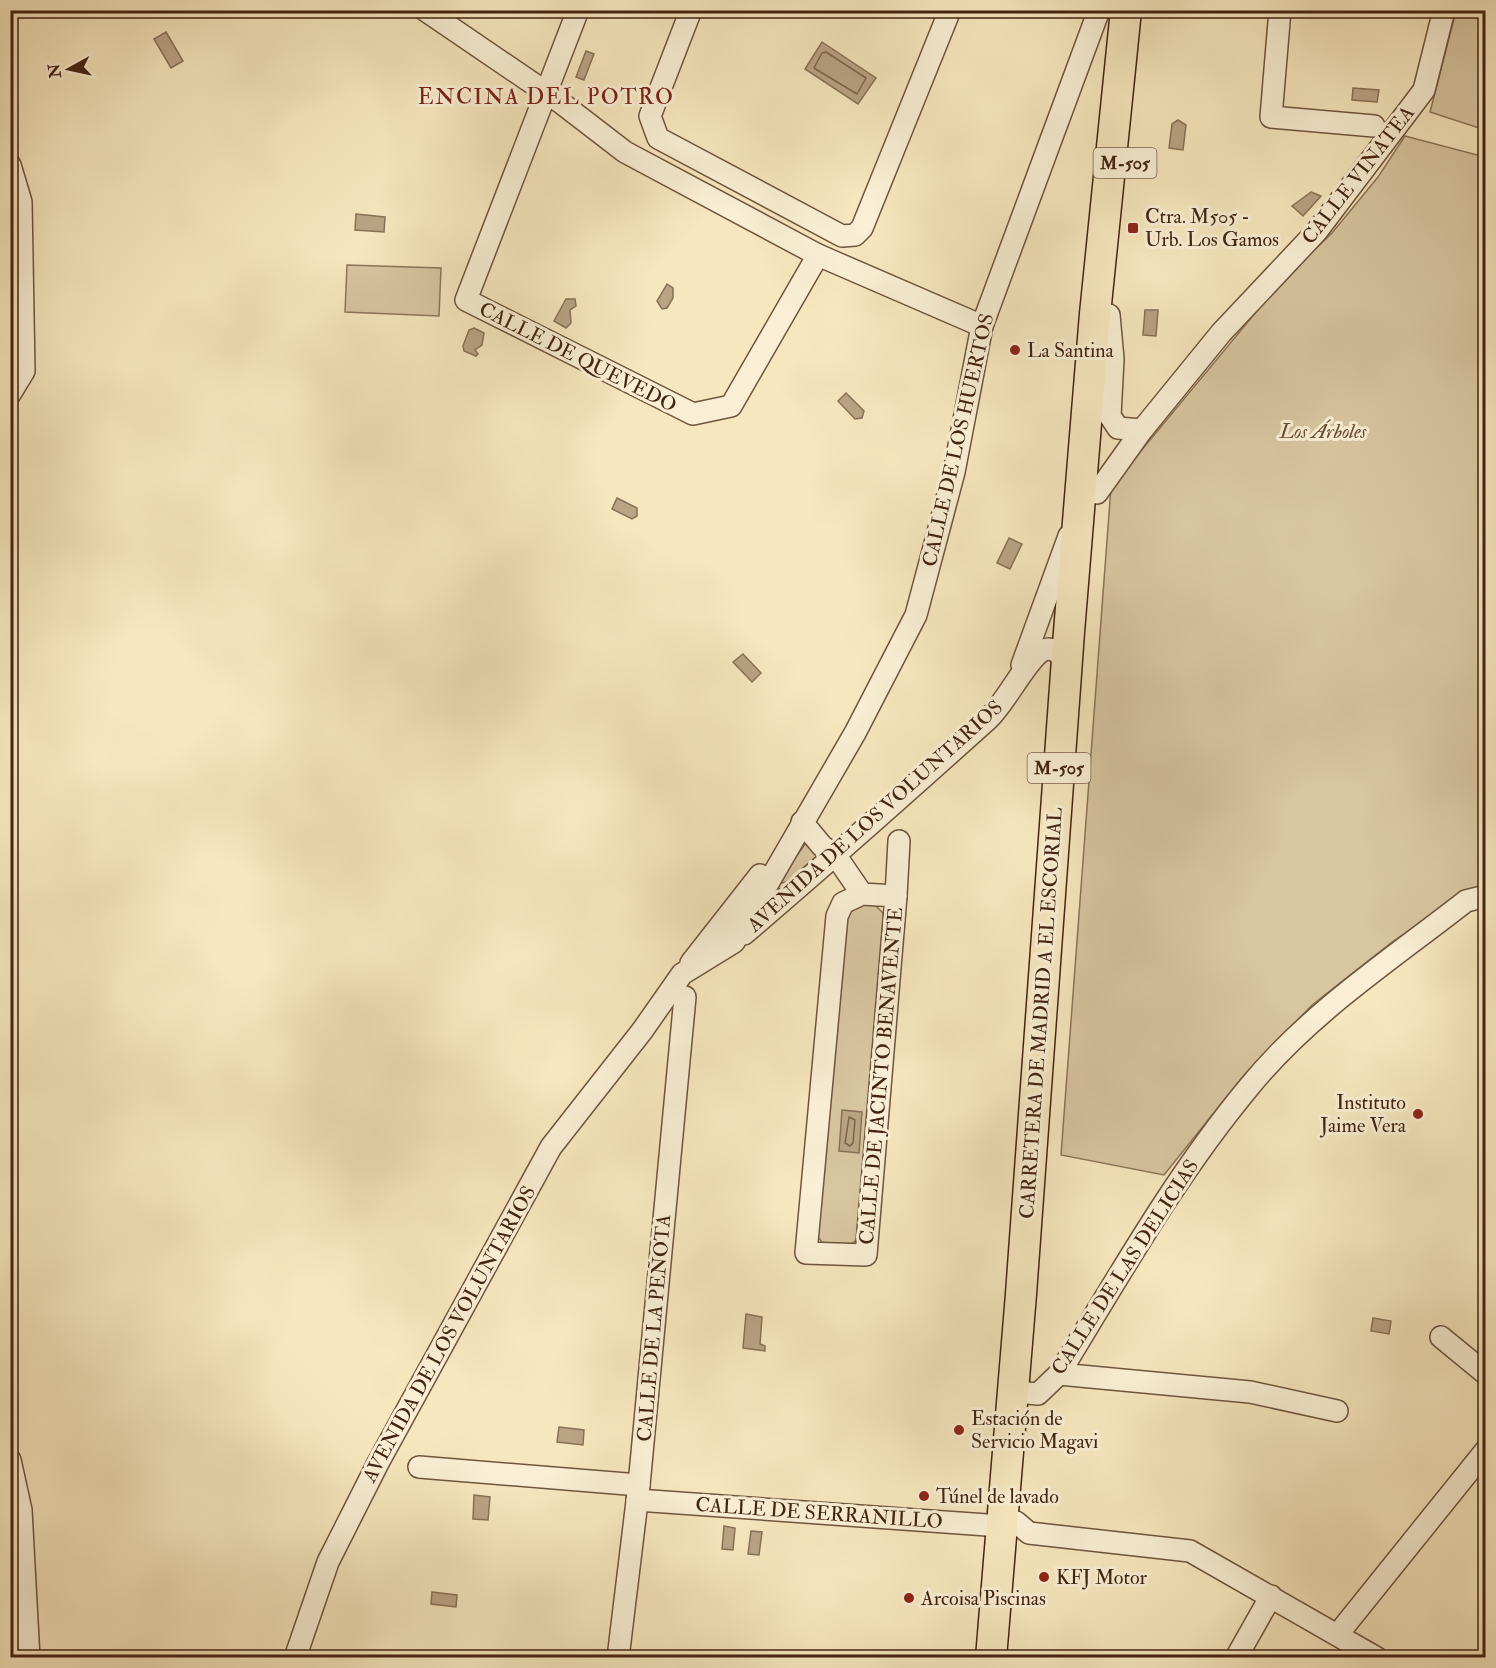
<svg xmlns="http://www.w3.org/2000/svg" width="1496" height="1668" viewBox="0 0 1496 1668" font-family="'IM FELL Double Pica',serif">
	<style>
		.green { fill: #d8c6a1; stroke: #8d745a; stroke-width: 1.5 }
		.water { fill: #b9a484; stroke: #897057; stroke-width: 1.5 }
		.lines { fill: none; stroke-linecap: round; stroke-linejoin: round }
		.shore { stroke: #7e644c; stroke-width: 1.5 }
		.minor-casing { stroke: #6f543e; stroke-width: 24 }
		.highway-casing { stroke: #422313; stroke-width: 33 }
		.minor { stroke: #faefd5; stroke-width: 21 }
		.highway { stroke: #f7e7be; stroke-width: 30 }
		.poi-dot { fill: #8f2418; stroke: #faefd5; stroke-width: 2 }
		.labels { text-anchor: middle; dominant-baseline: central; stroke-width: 6; stroke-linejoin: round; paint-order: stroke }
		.shield { fill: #faefd5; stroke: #79604d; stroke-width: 1.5 }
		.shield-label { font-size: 18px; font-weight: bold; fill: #422313 }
		.street-label { font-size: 20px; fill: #422313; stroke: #faefd5 }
		.poi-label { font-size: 20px; fill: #422313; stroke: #faefd5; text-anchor: start }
		.park-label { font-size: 20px; font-style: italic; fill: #684c36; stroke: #faefd5 }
		.quarter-label { font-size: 22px; letter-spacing: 1.5px; fill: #7a1f14; stroke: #faefd5 }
	</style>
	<rect width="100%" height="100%" fill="#f7e7be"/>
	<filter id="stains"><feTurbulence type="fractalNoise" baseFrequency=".00333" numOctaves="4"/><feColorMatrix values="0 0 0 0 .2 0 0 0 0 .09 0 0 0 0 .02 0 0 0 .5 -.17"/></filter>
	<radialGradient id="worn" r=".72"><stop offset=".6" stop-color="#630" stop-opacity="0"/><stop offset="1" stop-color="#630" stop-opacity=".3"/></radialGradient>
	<g class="green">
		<path d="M1456,11H1485V130L1430,112Z"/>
		<path d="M1405,136L1485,157V891L1451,902L1392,942L1312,1005L1245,1074L1164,1175L1061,1155L1111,487L1281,282L1332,233L1378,177Z"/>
		<path d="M347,265L441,268L439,316L345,312Z"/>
		<path d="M806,843L819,854L788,881L774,886Z"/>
		<path d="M859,903L874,904L885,915L858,1238L848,1248H827L817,1236L843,918Z"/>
	</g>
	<g class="water">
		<path d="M166,32L183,61L171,68L154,39Z"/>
		<path d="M822,42L876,78L858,104L805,69Z"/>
		<path d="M586,51L594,54L584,80L576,77Z"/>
		<path d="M1353,88L1379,90L1377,102L1352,100Z"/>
		<path d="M1178,120L1186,125L1183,150L1169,148L1172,124Z"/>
		<path d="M1311,192L1321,196L1303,216L1292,206Z"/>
		<path d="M356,214L385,217L384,232L355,230Z"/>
		<path d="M667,284L673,288V298L667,308L662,309L657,301Z"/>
		<path d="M566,299H575L576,306L570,310L571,323L566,328L554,321Z"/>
		<path d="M1145,310H1158L1156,336L1143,335Z"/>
		<path d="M474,328L484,333L482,345L475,350L478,354L476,356L464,351L463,346L469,330Z"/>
		<path d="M846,393L864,411L862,418L855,419L838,401Z"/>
		<path d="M617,498L637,508V516L632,519L612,509Z"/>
		<path d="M1009,538L1022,544L1010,569L997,563Z"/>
		<path d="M743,654L761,673L752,682L733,662Z"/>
		<path d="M842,1110L862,1112L859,1153L839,1151Z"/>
		<path d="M746,1314L762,1317L760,1344L765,1346V1351L743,1348Z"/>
		<path d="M1373,1318L1391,1321L1389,1334L1371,1331Z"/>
		<path d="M559,1427L584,1430L583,1445L557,1442Z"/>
		<path d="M474,1495L490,1497L488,1520L473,1519Z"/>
		<path d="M724,1526L735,1528L733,1550L722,1549Z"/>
		<path d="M751,1531L762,1532L759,1555L748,1554Z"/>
		<path d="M432,1592L457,1595L456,1607L431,1604Z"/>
	</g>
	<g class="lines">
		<g class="shore">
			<path d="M826,52L866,78L857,94L814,68L822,53Z"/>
			<path d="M849,1117L855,1120L853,1143L850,1146L845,1143Z"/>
		</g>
		<g class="minor-casing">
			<g id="minor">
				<path d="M425,10L560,102L625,152L818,255L982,326"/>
				<path d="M578,10L466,300L693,414L731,406L818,255"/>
				<path d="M691,10L650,116L658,138L842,236L855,235L862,228L950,10"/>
				<path d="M1280,10L1271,117L1374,126"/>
				<path d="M10,165L21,202L24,371L10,394"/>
				<path d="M1109,315L1113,359L1110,416L1118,428L1142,430"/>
				<path d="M1097,493L1142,430L1221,333L1317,231L1424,90L1444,10"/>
				<path d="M1022,665L1069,536"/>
				<path d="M802,822L822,846L836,856L862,894L843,903L837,916L806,1253L866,1255L896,896L862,894"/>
				<path d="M896,896L899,841"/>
				<path d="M744,934C826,864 907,792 987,720C1005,705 1028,656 1044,650C1056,646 1062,657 1067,666"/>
				<path d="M691,963L760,875"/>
				<path d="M1441,1337L1486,1374"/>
				<path d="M1059,1374L1250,1392L1337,1411"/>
				<path d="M1027,1393L1038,1394L1059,1374C1119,1276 1175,1176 1249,1087C1309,1013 1392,959 1466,901L1486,896"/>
				<path d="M10,1460L21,1510L29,1658"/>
				<path d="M419,1467L639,1485"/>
				<path d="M637,1500L1001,1526"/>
				<path d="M1016,1522L1029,1533L1190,1551L1377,1658"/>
				<path d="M1338,1634L1486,1450"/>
				<path d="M295,1658L328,1562L378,1463L551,1147L642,1031L682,974L734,942L855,733L916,615L954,472L982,326L1099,10"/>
				<path d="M618,1658L639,1485L685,997"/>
				<path d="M1236,1658L1271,1596"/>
			</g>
		</g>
		<g class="highway-casing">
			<path id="highway" d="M991,1658L1021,1294L1069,632L1095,314L1126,10"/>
		</g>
		<use href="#minor" class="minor"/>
		<use href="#highway" class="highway"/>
	</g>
	<g class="poi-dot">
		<rect x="1127" y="222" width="12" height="12" rx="3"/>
		<circle cx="1015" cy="350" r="6"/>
		<circle cx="1418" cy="1114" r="6"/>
		<circle cx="959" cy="1430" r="6"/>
		<circle cx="924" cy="1496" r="6"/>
		<circle cx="1044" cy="1577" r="6"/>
		<circle cx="909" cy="1598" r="6"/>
	</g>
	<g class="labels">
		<g class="shield">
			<rect x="1093.5" y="148" width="63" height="30" rx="4.5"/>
			<rect x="1027.5" y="753" width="63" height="30" rx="4.5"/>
		</g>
		<g class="shield-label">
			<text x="1125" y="163">M-505</text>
			<text x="1059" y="768">M-505</text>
		</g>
		<g class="street-label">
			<text transform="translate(1358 175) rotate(-52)">CALLE VINATEA</text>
			<text transform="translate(578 357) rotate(27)">CALLE DE QUEVEDO</text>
			<text transform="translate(958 440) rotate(-77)">CALLE DE LOS HUERTOS</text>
			<text transform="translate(875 816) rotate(-42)">AVENIDA DE LOS VOLUNTARIOS</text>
			<text transform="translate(1041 1013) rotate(-86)">CARRETERA DE MADRID A EL ESCORIAL</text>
			<text transform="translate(881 1076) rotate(-85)">CALLE DE JACINTO BENAVENTE</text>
			<text transform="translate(1125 1267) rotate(-57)">CALLE DE LAS DELICIAS</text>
			<text transform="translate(654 1328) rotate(-85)">CALLE DE LA PEÑOTA</text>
			<text transform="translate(449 1334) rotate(-61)">AVENIDA DE LOS VOLUNTARIOS</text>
			<text transform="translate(819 1513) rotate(4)">CALLE DE SERRANILLO</text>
		</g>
		<g class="poi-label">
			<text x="1145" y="216">Ctra. M505 -<tspan x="1145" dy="23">Urb. Los Gamos</tspan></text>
			<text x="1027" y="350">La Santina</text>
			<text x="1406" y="1102" text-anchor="end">Instituto<tspan x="1406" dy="23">Jaime Vera</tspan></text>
			<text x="971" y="1418">Estación de<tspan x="971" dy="23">Servicio Magavi</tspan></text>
			<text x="936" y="1496">Túnel de lavado</text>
			<text x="1056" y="1577">KFJ Motor</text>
			<text x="921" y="1598">Arcoisa Piscinas</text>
		</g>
		<g class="park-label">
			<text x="1323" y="431">Los Árboles</text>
		</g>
		<g class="quarter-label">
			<text x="546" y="97">ENCINA DEL POTRO</text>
		</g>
	</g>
	<rect width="1496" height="1668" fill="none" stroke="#f7e7be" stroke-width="36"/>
	<rect x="12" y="12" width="1472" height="1644" fill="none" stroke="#422313" stroke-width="3"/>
	<rect x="18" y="18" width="1460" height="1632" fill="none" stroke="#422313" stroke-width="1.5"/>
	<g transform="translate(69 69) rotate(262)" stroke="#faefd5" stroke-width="4.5" paint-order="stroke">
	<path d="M0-4.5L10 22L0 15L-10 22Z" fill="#422313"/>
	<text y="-9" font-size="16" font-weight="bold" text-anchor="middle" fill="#422313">N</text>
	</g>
	<rect width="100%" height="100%" filter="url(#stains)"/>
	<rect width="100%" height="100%" fill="url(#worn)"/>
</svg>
